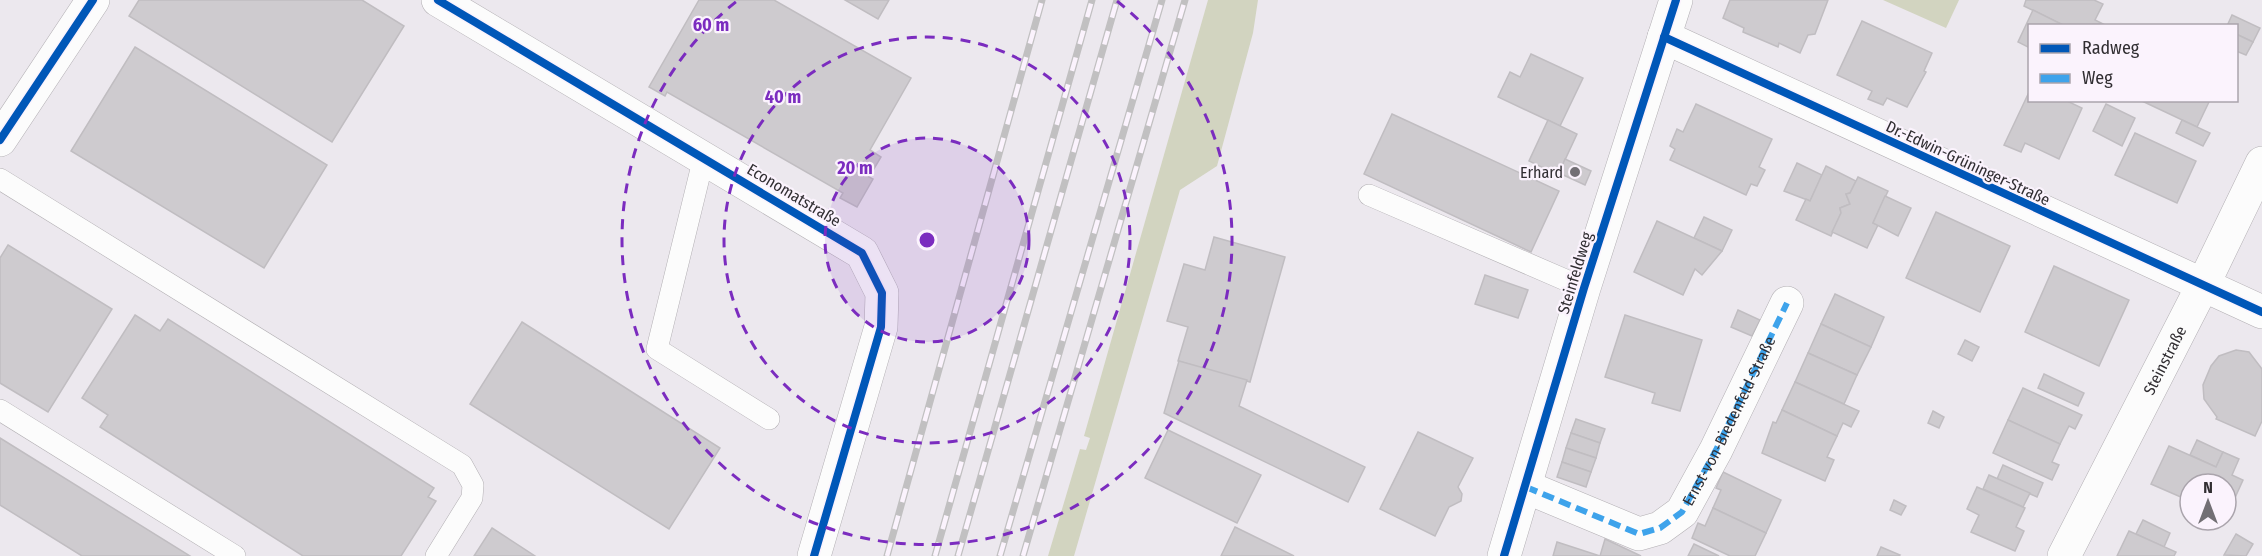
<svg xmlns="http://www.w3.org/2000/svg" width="2262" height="556" viewBox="0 0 2262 556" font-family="'Fira Sans Condensed',sans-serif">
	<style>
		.green { fill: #d2d4c0 }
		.building { fill: #cecbcf; stroke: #c0bdc1; stroke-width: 1.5 }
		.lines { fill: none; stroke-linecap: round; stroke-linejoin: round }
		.service-casing { stroke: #b2afb3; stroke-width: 22 }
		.minor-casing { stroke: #b2afb3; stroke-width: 34 }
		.service { stroke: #fcfcfc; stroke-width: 21 }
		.minor { stroke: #fcfcfc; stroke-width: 33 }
		.rail-casing { stroke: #c1c0c1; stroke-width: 7 }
		.rail { stroke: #fbf3fd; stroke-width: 4.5; stroke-dasharray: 14; stroke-linecap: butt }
		.quiet { stroke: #3ea3eb; stroke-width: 6; stroke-dasharray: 12 6; stroke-linecap: butt }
		.cycleway-casing { stroke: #fbf3fd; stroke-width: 11 }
		.cycleway { stroke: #0057b8; stroke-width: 8 }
		.ring { fill: none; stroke: #7b2cbf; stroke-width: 3; stroke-dasharray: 10 8 }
		.poi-dot { fill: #726f74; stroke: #fbf3fd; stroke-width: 2 }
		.labels { text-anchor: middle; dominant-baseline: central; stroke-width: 4.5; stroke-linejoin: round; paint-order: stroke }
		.street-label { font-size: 16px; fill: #312e32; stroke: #fbf3fd }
		.poi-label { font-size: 16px; fill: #312e32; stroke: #fbf3fd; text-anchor: end }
		.centre { fill: #7b2cbf; stroke: #fbf3fd; stroke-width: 3 }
		.ring-label { font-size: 18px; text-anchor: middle; font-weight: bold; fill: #7b2cbf; stroke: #fbf3fd; stroke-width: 4.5; stroke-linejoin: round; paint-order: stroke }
	</style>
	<rect width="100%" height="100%" fill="#ece8ee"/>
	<g class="green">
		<path d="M1208,0H1258L1253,33L1217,166L1180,190L1074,556H1048L1080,449L1086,450L1090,438L1084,436Z"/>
		<path d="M1883,0H1959L1946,28Z"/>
	</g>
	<g class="building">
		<path d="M139,0H362L404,26L332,142L129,16Z"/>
		<path d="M699,0H774L911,78L870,150L881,157L869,177L873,179L857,207L840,198L843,193L667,92L665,96L649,87Z"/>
		<path d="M845,0H889L878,19Z"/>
		<path d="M1730,0H1828L1815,34L1808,35L1800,53L1779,43L1778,47L1743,32L1744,28L1723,18Z"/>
		<path d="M2026,0H2094L2103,4L2095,20L2103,24L2065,26L2024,6Z"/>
		<path d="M2033,10L2065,26H2030V48L2018,42Z"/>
		<path d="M2232,15L2260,28L2253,42L2236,34V26H2227Z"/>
		<path d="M1862,21L1932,53L1924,71L1926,72L1907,107L1887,98L1883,105L1868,99L1872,91L1837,75Z"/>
		<path d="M2236,34L2253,42L2246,55L2236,51Z"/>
		<path d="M135,47L327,165L264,268L71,151Z"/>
		<path d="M1531,54L1583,78L1560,126L1498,97L1510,72L1520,77Z"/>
		<path d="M2030,90V100H2065L2082,108L2059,159L2025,143L2021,152L2004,145Z"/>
		<path d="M2207,100L2209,102L2197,127L2142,101Z"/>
		<path d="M1696,104L1772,139L1759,167L1765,170L1757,186L1751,184L1746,195L1670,160L1675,149L1670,146L1677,129L1683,132Z"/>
		<path d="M2106,104L2135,118L2122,146L2093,131Z"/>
		<path d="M1392,114L1559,191L1531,252L1364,174Z"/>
		<path d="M1548,120L1577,134L1558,175L1529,161Z"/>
		<path d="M2182,120L2210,133L2203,146L2176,133Z"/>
		<path d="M2135,133L2196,161L2177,203L2115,175Z"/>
		<path d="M1565,159L1591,171L1585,185L1559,173Z"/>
		<path d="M1797,163L1822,175L1810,201L1784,191Z"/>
		<path d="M1826,166L1856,181L1850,193L1846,194L1850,204L1840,208L1841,213L1831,236L1796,220L1806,199L1810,201Z"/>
		<path d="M1858,177L1888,191L1873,223L1878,225L1867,248L1832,232L1841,213L1840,208L1850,204L1846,194L1850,193Z"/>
		<path d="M1885,196L1911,208L1898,236L1873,223Z"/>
		<path d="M1936,212L2010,246L1980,312L1906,278Z"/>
		<path d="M1704,217L1732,230L1722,251L1694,238Z"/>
		<path d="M1657,221L1722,251L1702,275L1695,269L1683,295L1634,272Z"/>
		<path d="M1214,237L1285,257L1250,382L1178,361L1188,327L1167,321L1184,264L1205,270Z"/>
		<path d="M8,245L112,309L48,412L0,383V258Z"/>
		<path d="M2054,266L2129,300L2099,366L2025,332Z"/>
		<path d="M1485,275L1528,290L1518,318L1475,304Z"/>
		<path d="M1835,294L1884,317L1871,347L1821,324Z"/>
		<path d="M1738,310L1760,320L1752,336L1731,327Z"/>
		<path d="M135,315L160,331L168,319L434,488L428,497L436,501L401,556H303L100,427L108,415L82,398Z"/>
		<path d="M1625,315L1702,340L1680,411L1652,403L1655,393L1605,377Z"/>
		<path d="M522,322L720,448L669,529L470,404Z"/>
		<path d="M1821,324L1871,347L1857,375L1808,353Z"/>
		<path d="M1965,340L1979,347L1972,361L1958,354Z"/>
		<path d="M2236,350L2249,352L2262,369V421L2255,436L2216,419L2217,417L2204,399L2203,385L2211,366L2219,356Z"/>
		<path d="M1808,353L1857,375L1844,404L1795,382Z"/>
		<path d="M1179,361L1247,380L1239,406L1365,467L1348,502L1164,413Z"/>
		<path d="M2044,374L2084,393L2078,406L2038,388Z"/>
		<path d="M1795,382L1859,411L1851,427L1843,423L1837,436L1782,410Z"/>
		<path d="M2023,388L2082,415L2075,429L2069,426L2060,444L2008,420Z"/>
		<path d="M1782,410L1837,436L1827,457L1834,460L1825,481L1762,453L1773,422L1776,423Z"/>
		<path d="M1933,411L1944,417L1939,428L1928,423Z"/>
		<path d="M1576,419L1605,429L1600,443L1571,433Z"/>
		<path d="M2008,420L2060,444L2052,462L2059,465L2052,480L1993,453Z"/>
		<path d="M1168,430L1261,475L1237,523L1145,478Z"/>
		<path d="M1418,432L1473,458L1458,487L1462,494L1461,501L1449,507L1435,536L1380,509Z"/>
		<path d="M1571,433L1600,443L1596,458L1566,448Z"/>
		<path d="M0,438L190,556H82L0,505Z"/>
		<path d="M2197,440L2223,452L2216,467L2190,455Z"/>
		<path d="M2169,446L2216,467L2223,452L2239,459L2232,475L2243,480L2228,513L2226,484H2190V495L2185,493L2183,498L2151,484Z"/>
		<path d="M1566,448L1596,458L1591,472L1562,462Z"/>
		<path d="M1562,462L1591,472L1586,487L1557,477Z"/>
		<path d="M2003,465L2043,483L2037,497L1997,479Z"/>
		<path d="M1723,472L1781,500L1766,533L1713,508L1721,490L1716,488Z"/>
		<path d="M1989,475L2030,493L2023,507L1983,489Z"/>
		<path d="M1977,487L2025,508L2016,527L2024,531L2015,551L1971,532L1979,515L1967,509Z"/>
		<path d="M1894,500L1906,506L1901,515L1890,510Z"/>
		<path d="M1713,508L1766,533L1755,556H1730L1692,538L1698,523L1705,526Z"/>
		<path d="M2143,520L2170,533L2164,547L2136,534Z"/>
		<path d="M1235,527L1294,556H1221Z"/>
		<path d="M492,528L535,556H474Z"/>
		<path d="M2129,531L2176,552L2174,556H2117Z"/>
		<path d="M2236,534L2253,544L2246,556L2224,555Z"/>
		<path d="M1605,539L1641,556H1600Z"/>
		<path d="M1557,542L1600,556H1601H1553Z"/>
		<path d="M1694,544L1719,556H1688Z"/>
		<path d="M1881,547L1900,555L1899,556H1877Z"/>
	</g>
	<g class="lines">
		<g class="service-casing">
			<g id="service">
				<path d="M704,157L657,349L769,419"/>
				<path d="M0,179L462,465L473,485L472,498L436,556"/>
				<path d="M1369,195L1584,288"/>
				<path d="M0,410L235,556"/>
			</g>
		</g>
		<g class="minor-casing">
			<g id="minor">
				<path d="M438,0L862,253L882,293L881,327L814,556"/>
				<path d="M1664,37L2262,312"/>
				<path d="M0,140L93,0"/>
				<path id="s1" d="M1526,487L1639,534L1660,528L1682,512L1716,450L1787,303"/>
				<path d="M1504,556L1584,288L1676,0"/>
				<path id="s2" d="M2064,556L2203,285L2262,163"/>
			</g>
		</g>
		<use href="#service" class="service"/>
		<use href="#minor" class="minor"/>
		<g class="rail-casing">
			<g id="rail">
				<path d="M887,556L1042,0"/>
				<path d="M935,556L1092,0"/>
				<path d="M958,556L1117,0"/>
				<path d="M1000,556L1162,0"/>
				<path d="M1023,556L1185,0"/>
			</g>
		</g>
		<use href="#rail" class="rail"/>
		<path class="quiet" d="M1526,487L1639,534L1660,528L1682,512L1716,450L1787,303"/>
		<g class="cycleway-casing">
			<g id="cycleway">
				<path d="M438,0L862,253L882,293L881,327L814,556"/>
				<path d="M1664,37L2262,312"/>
				<path d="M0,140L93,0"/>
				<path d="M1504,556L1584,288L1676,0"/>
			</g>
		</g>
		<use href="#cycleway" class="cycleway"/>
	</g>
	<circle cx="927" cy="240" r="102" fill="#7b2cbf" fill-opacity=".12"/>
	<g class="ring">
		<circle cx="927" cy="240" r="102"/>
		<circle cx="927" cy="240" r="203"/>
		<path d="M1117 1A305 305 0 1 1 737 1"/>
	</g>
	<circle class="poi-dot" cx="1575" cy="172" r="6"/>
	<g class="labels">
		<g class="street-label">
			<text transform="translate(1968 163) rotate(25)">Dr.-Edwin-Grüninger-Straße</text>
			<text transform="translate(794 195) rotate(31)">Economatstraße</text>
			<text transform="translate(1575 273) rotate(-73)">Steinfeldweg</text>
			<text stroke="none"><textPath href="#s2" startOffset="220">Steinstraße</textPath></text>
			<text stroke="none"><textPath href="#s1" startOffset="274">Ernst-von-Biedenfeld-Straße</textPath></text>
		</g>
		<g class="poi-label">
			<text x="1563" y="172">Erhard</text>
		</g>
	</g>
	<circle cx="927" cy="240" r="9" class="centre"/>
	<g class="ring-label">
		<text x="711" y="31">60 m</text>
		<text x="783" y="103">40 m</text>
		<text x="855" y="174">20 m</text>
	</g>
	<rect x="2028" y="24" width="210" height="78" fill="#fbf3fd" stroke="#aaa4ac" stroke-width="1.5"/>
	<rect x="2040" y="44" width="30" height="9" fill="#0057b8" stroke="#aaa4ac" stroke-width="1.5"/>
	<text x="2082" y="54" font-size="18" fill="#312e32">Radweg</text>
	<rect x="2040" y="74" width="30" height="9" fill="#3ea3eb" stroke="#aaa4ac" stroke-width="1.5"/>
	<text x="2082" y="84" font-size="18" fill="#312e32">Weg</text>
	<g transform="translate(2208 502)"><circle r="28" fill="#fbf3fd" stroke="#aaa4ac" stroke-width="1.5"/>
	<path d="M0-4.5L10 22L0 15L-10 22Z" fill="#726f74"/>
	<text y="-9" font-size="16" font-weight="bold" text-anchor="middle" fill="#312e32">N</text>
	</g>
</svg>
